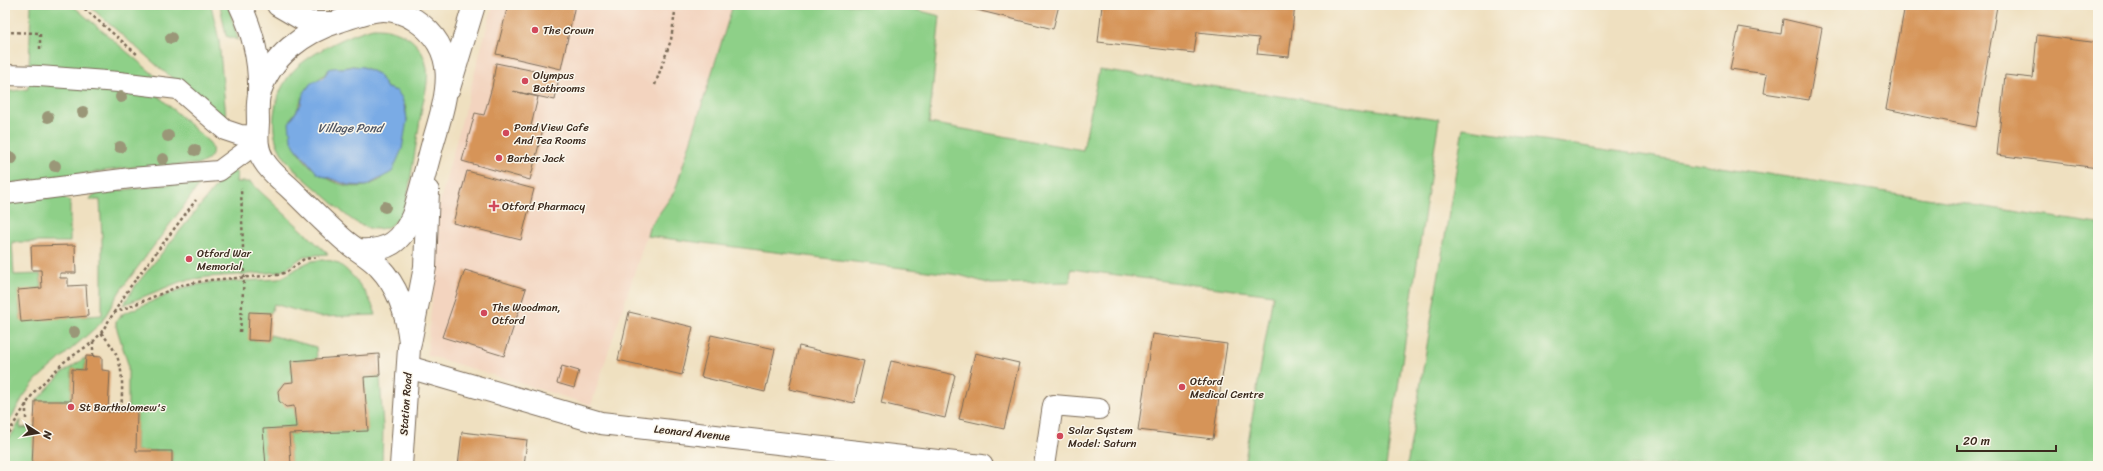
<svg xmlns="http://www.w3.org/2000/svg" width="2103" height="471" viewBox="0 0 2103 471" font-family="Sriracha,sans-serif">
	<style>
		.built { fill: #f3d4bf }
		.green { fill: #8ed088; stroke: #647d53; fill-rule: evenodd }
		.water { fill: #7aabe5; stroke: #5a6a82 }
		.building { fill: #d69459 }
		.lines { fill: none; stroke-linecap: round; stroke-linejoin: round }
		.lane-casing { stroke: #7a6a57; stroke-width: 22 }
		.street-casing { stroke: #7a6a57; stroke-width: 24 }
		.secondary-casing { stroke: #7a6a57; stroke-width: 24 }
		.primary-casing { stroke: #7a6a57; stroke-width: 24 }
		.path { stroke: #7a6a57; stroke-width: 2.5; stroke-dasharray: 3 3; stroke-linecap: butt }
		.lane { stroke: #fff; stroke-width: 20 }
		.street { stroke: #fff; stroke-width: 22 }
		.secondary { stroke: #fff; stroke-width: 22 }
		.primary { stroke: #fff; stroke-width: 22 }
		.tree { fill: #9a9778 }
		.poi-dot { fill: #d1495b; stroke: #fbf7ec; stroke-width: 1.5 }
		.labels { text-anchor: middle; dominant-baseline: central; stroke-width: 3; stroke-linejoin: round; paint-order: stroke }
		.poi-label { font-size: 11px; fill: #3b2a1e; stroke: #fbf7ec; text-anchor: start }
		.street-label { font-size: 11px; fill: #3b2a1e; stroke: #fbf7ec }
		.water-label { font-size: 12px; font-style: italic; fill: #515764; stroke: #fbf7ec }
	</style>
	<rect width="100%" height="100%" fill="#fbf7ec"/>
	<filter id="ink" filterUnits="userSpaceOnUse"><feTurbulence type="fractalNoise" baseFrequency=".025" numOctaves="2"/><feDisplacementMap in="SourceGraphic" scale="8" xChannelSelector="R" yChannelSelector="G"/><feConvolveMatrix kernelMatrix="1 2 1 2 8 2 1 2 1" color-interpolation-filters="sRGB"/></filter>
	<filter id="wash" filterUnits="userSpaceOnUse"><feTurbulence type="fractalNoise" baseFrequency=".012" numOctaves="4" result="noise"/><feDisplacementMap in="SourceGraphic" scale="16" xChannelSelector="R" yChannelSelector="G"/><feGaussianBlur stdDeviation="0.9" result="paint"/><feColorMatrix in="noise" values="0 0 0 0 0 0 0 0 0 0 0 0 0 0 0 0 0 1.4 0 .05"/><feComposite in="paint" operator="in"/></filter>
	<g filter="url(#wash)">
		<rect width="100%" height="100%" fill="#efe0c0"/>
		<path class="built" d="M493,5H733L675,191L649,228L591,405L427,355L434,277L436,216Z"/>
		<g class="green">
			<path d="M31,5H72L160,80L29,68Z"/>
			<path d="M88,5H211L219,40L226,117L217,113L162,70Z"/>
			<path d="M220,5H228L238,40L226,36Z"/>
			<path d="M733,5H897L940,16L929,123L1083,150L1099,70L1439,119L1386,466H1244L1273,295L1071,269L1070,282L991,284L959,275L647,236L649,228L675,191Z"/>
			<path d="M373,28C397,27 421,40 426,64C430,78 425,93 422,107C417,139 412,172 406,204C401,216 394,228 379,229C358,230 342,211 328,199C312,184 292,171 281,152C266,127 275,88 296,68C313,52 350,34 373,28ZM352,66L363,67L378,74L387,88L394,90L405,105L407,120L380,180C375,182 370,185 365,186C339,191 308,170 296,148C292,141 292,127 291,118C301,108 300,95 310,85C316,79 322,79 327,71Z"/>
			<path d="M28,82L154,92L210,143C216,154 210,159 200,164L134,167L5,184V92L28,89Z"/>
			<path d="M1463,128L2098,224V450L2096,466H1407Z"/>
			<path d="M230,169L237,173L236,182H250L328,254L304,256L287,268L279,272L208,277L182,281L123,305L136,285Z"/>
			<path d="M203,180L120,291L101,323L36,380L23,397L5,429V201L62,196L70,202V242H12L14,275L40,274L42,288L18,291L21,321L102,315V237L100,200H90L92,196L99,193Z"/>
			<path d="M318,260C324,260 332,260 337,263C351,270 372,299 376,315L319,317L274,304L271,313H249V340L269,341L270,335L316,347L317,359L291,361L293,382L284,383L278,391L280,401L286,407L294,406L296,427L264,429L266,466H172V451H136L137,412L128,411V364L116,326V321L123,315H120L186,287L208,283L278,279C295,273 300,262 318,260Z"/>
			<path d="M85,358V370L72,369L71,401H36L62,373Z"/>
			<path d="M380,376L383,428L382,466H281L291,465L289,434L367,431L364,377Z"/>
			<path d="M21,420L20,428L34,427L32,466H5V445Z"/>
		</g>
		<path class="water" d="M352,66L363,67L378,74L387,88L397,91L402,98L406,113L407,120L402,149L392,172L366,186L348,185L318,174L295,147L291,139L289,123L301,104L303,94L311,83L323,78L329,69C337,66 344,70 352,66Z"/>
		<g id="blocks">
			<g class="building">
				<path d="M508,5H575L561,69L496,54Z"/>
				<path d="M957,5H1059L1053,29Z"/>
				<path d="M1102,5H1295L1289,57L1257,54L1259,38L1197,32L1194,53L1098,42Z"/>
				<path d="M1905,5L1997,6L1976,127L1886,109Z"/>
				<path d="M1783,19L1822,28L1809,100L1764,93L1767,74L1730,69L1739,27L1781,34Z"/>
				<path d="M2037,35L2098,43V168L1997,155L2005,75L2033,78Z"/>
				<path d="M496,63L559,76L555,100L513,91L538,97L531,126L543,129L530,180L462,161L475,113L484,115L492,87Z"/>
				<path d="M467,171L534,189L521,240L453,223Z"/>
				<path d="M75,245L76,273H60V278H68V286L86,285L88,316L21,322L18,290L42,288L41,270H32L31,246Z"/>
				<path d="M465,270L526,289L504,356L442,337Z"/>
				<path d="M249,312L271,313L269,341L248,340Z"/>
				<path d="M629,312L693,327L682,375L618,360Z"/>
				<path d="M1152,334L1227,344L1213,439L1138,430Z"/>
				<path d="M711,335L775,349L765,392L701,377Z"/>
				<path d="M799,346L864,361L854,403L789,389Z"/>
				<path d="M975,353L1019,363L1004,429L959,419Z"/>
				<path d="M379,354L380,376L364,377L368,431L289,434L291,465L266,466L263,429L296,427L294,406L286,407L279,401L278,391L284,383L293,382L291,361Z"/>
				<path d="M86,356L102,357V370L110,371L108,412L137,411L136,451H172V466H32L35,401H71L72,369L85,370Z"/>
				<path d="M891,361L955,375L945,418L881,403Z"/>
				<path d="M562,366L579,371L574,388L557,383Z"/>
				<path d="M462,432L527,440L524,466H458Z"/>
			</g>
		</g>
	</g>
	<g filter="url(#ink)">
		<use href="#blocks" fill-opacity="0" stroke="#7a6a57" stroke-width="1"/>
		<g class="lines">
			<g class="lane-casing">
				<g id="lane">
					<path d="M5,75L39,76L119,82L178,89L225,130L240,135L257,136"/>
					<path d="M5,194L131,178L219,171L257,143"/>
					<path d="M1044,466L1053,405L1099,409"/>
				</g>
			</g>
			<g class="street-casing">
				<path id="street" d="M408,367L601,423L982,466"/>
			</g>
			<g class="secondary-casing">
				<path id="secondary" d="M449,88L474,5"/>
			</g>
			<g class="primary-casing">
				<g id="primary">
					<path d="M240,5C253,32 260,62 259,92"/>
					<path d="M278,5L309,23H330"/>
					<path d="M358,250C387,252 402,242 413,215C420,192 426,169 432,146C445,101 464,52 415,20C388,3 369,11 340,21C304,32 270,56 259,95C257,103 258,114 258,123C257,137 256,149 264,161C271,173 284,182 294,192C310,208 326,224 343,239C354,249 369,256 379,267C399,288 407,315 410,342"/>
					<path d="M401,466L409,348L425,267L428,191"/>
				</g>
			</g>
			<g class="path">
				<path d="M80,5L138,55"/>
				<path d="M5,32L40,33V49"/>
				<path d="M655,85L671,40L676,5"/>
				<path d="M114,313L182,285L209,280L277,275L287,272L304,259L319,257"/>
				<path d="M240,332L244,278L241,188"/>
				<path d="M101,333C125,358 123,379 121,412"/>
				<path d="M93,356V342"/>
				<path d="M26,404V422"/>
				<path d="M5,438L34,392L64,362L93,342L101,333L130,287L196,200"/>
			</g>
			<use href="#lane" class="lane"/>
			<use href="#street" class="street"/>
			<use href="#secondary" class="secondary"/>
			<use href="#primary" class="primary"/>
		</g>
		<g class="tree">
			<circle cx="171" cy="38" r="6"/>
			<circle cx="121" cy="97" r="6"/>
			<circle cx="83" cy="112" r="6"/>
			<circle cx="48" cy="117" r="6"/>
			<circle cx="168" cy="136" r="6"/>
			<circle cx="120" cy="147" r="6"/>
			<circle cx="195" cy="150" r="6"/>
			<circle cx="12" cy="158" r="6"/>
			<circle cx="163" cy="159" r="6"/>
			<circle cx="55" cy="166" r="6"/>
			<circle cx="385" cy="207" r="6"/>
			<circle cx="74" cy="332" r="6"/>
		</g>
	</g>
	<g class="poi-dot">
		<circle cx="535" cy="30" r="4"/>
		<circle cx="525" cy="81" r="4"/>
		<circle cx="506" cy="133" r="4"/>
		<circle cx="499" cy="158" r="4"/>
		<path d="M492 200h4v4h4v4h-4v4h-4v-4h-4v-4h4z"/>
		<circle cx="189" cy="259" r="4"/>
		<circle cx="484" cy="313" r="4"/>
		<circle cx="1182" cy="387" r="4"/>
		<circle cx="71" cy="407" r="4"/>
		<circle cx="1060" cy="436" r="4"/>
	</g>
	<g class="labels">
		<g class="poi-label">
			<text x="543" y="30">The Crown</text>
			<text x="533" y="75">Olympus<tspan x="533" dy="13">Bathrooms</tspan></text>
			<text x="514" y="127">Pond View Cafe<tspan x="514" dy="13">And Tea Rooms</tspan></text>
			<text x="507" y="158">Barber Jack</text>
			<text x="502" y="206">Otford Pharmacy</text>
			<text x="197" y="253">Otford War<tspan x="197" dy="13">Memorial</tspan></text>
			<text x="492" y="307">The Woodman,<tspan x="492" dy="13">Otford</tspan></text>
			<text x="1190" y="381">Otford<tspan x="1190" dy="13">Medical Centre</tspan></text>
			<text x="79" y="407">St Bartholomew's</text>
			<text x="1068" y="430">Solar System<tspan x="1068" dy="13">Model: Saturn</tspan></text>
		</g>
		<g class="street-label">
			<text transform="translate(406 404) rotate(-86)">Station Road</text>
			<text transform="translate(692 433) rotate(6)">Leonard Avenue</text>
		</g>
		<g class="water-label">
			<text x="350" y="128">Village Pond</text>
		</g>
	</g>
	<rect width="2103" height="471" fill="none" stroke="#fbf7ec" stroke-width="20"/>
	<g transform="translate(38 433) rotate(102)" stroke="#fbf7ec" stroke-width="3" paint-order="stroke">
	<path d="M0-3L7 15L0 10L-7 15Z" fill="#3b2a1e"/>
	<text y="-6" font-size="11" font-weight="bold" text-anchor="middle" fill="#3b2a1e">N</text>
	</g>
	<path d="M1957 445v6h99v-6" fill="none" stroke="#3b2a1e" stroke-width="2"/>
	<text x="1963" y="445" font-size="12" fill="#3b2a1e" stroke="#fbf7ec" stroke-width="3" paint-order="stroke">20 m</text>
</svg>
